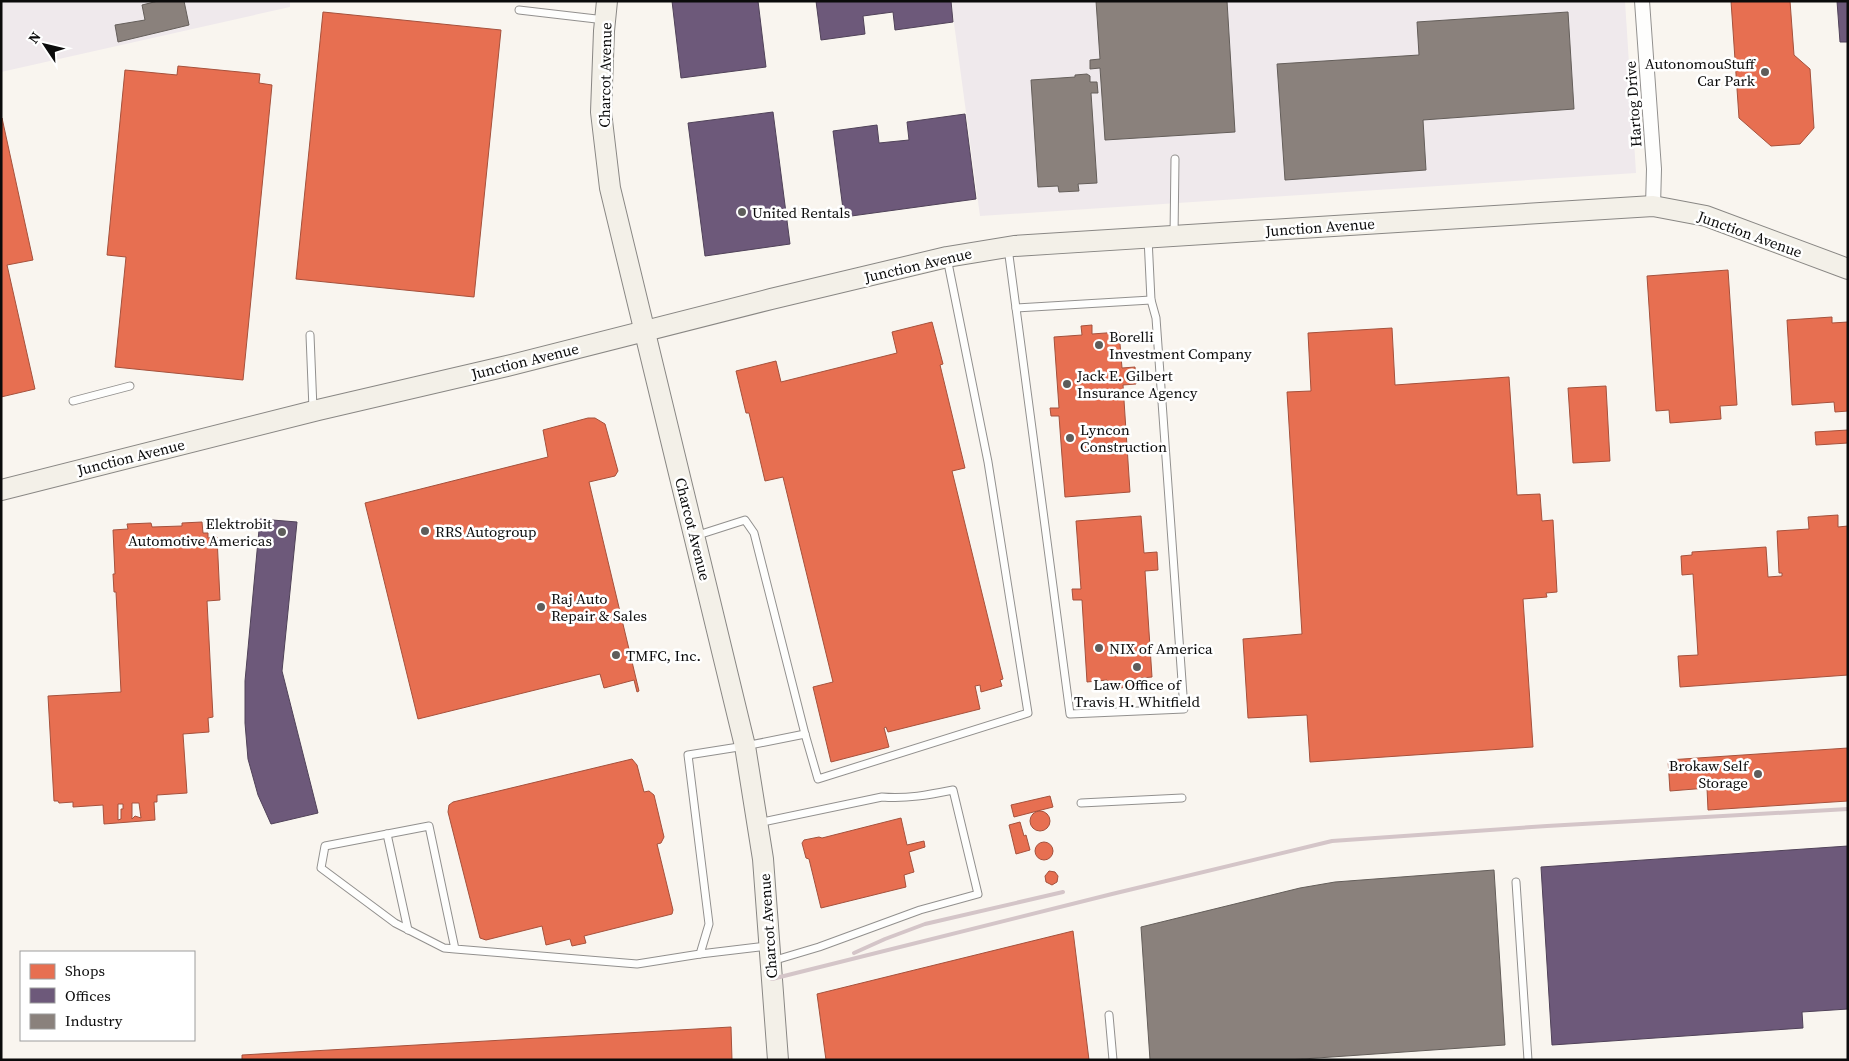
<svg xmlns="http://www.w3.org/2000/svg" width="1849" height="1061" viewBox="0 0 1849 1061" font-family="'Source Serif 4',serif">
	<style>
		.industrial { fill: #efe9ec }
		.shops { fill: #e76f51; stroke: #a5513c; fill-rule: evenodd }
		.offices { fill: #6d597a; stroke: #504259 }
		.industry { fill: #8a817c; stroke: #645e5a }
		.lines { fill: none; stroke-linecap: round; stroke-linejoin: round }
		.lane-casing { stroke: #92908e; stroke-width: 9 }
		.street-casing { stroke: #92908e; stroke-width: 16 }
		.secondary-casing { stroke: #898784; stroke-width: 22 }
		.lane { stroke: #fefefd; stroke-width: 7 }
		.street { stroke: #fefefd; stroke-width: 14 }
		.secondary { stroke: #f3f0e8; stroke-width: 20 }
		.rail { stroke: #d4c5c8; stroke-width: 4 }
		.poi-dot { fill: #5e5d5b; stroke: #fff; stroke-width: 2 }
		.labels { text-anchor: middle; dominant-baseline: central; stroke-width: 5; stroke-linejoin: round; paint-order: stroke }
		.poi-label { font-size: 15px; fill: #0b0b0b; stroke: #fff; text-anchor: start }
		.street-label { font-size: 15px; fill: #0b0b0b; stroke: #fff }
	</style>
	<rect width="100%" height="100%" fill="#f9f5ef"/>
	<g class="industrial">
		<path d="M1,1H290V7L1,72Z"/>
		<path d="M951,1H1625L1636,173L980,216Z"/>
	</g>
	<g class="shops">
		<path d="M1731,1H1790L1794,55L1810,69L1814,128L1800,144L1771,146L1739,118Z"/>
		<path d="M323,12L501,30L474,297L296,279Z"/>
		<path d="M178,66L260,74L259,83L272,85L243,380L115,367L126,257L107,255L125,70L177,75Z"/>
		<path d="M2,118L33,260L7,265L35,389L1,397Z"/>
		<path d="M1728,270L1737,405L1720,406L1721,419L1670,423L1669,410L1656,411L1647,276Z"/>
		<path d="M1832,317V323L1848,322V411L1835,412L1834,402L1792,405L1787,320Z"/>
		<path d="M932,322L943,364L940,365L965,468L952,471L1003,679L1000,680L1002,686L981,692L980,685L975,686L980,709L888,732L886,727L884,728L889,747L831,762L813,687L833,682L783,477L765,481L749,413H746L736,371L776,361L781,382L897,353L892,332Z"/>
		<path d="M1092,325V334L1119,332L1122,368L1135,367L1136,384L1123,385L1130,492L1065,497L1059,416H1051L1050,408H1059L1054,337L1082,335L1081,326Z"/>
		<path d="M1392,328L1395,385L1509,377L1517,495L1540,494L1542,521L1553,520L1557,592L1546,593L1547,597L1523,599L1533,747L1310,762L1307,715L1248,718L1243,639L1302,634L1287,392L1311,391L1308,333Z"/>
		<path d="M1606,386L1610,461L1573,463L1568,388Z"/>
		<path d="M588,418H595L605,424L618,471L615,476L589,482L639,691L637,692L634,680L604,688L600,674L418,719L365,503L548,457L543,430Z"/>
		<path d="M1848,430V443L1816,445L1815,432Z"/>
		<path d="M1838,515V527L1848,526V675L1680,687L1678,656L1698,655L1693,574L1682,575L1681,556L1692,555V552L1766,547L1768,577L1782,576V573H1779L1777,531L1809,529L1808,517Z"/>
		<path d="M1141,516L1144,553L1157,552L1158,570L1145,571L1152,677L1141,678V686L1108,689L1107,680L1087,682L1082,600H1073L1072,589H1081L1076,521Z"/>
		<path d="M202,522L203,533H208V538L217,537L220,600L207,601L213,717L208,718L209,732L183,734L187,793L157,795V802H154L155,820L104,824L103,805L73,807V802L59,803L58,801H54L48,696L121,692L116,592H114L113,574H115L113,530L128,529L127,524L151,523L152,527L182,526V523ZM132,803H139L141,818L135,816L132,819ZM118,804H123V809H121V819L118,820Z"/>
		<path d="M1848,748V801L1708,810L1707,788L1670,791L1668,760Z"/>
		<path d="M632,759L637,765L644,792L649,791L654,795L664,837L661,843L657,844L673,910L672,914L584,936L586,943L572,946L570,939L546,945L542,926L486,940L480,938L448,812L449,805L453,802Z"/>
		<path d="M1050,796L1053,807L1014,817L1011,805Z"/>
		<circle cx="1040" cy="821" r="10"/>
		<path d="M901,818L907,845L924,841L925,847L909,852L914,872L904,875L906,887L821,908L809,859L806,858L802,843L804,840L819,837L822,838Z"/>
		<path d="M1020,822L1024,836L1026,835L1030,850L1016,854L1009,825Z"/>
		<circle cx="1044" cy="851" r="9"/>
		<path d="M1049,871L1055,872L1058,876L1057,882L1052,885L1046,882L1045,876Z"/>
		<path d="M1073,931L1089,1060H826L817,994Z"/>
		<path d="M731,1027L732,1060H242V1055Z"/>
	</g>
	<g class="offices">
		<path d="M672,1H758L766,67L681,78Z"/>
		<path d="M816,1H951L953,22L895,30L893,12L863,16L865,34L821,40Z"/>
		<path d="M1837,1H1848V42H1840Z"/>
		<path d="M773,112L790,244L705,256L688,123Z"/>
		<path d="M965,114L976,199L844,217L833,131L877,125L879,143L909,140L907,122Z"/>
		<path d="M260,519L297,522L282,671L318,813L271,824L258,795L248,759L245,723V681Z"/>
		<path d="M1848,846V1009L1802,1012L1803,1028L1552,1045L1541,867Z"/>
	</g>
	<g class="industry">
		<path d="M158,1H184L189,25L118,42L115,25L145,20L142,5Z"/>
		<path d="M1096,1H1227L1235,132L1105,140L1100,68L1090,69V60L1100,59Z"/>
		<path d="M1568,12L1574,109L1423,120L1426,170L1285,180L1277,64L1419,55L1417,22Z"/>
		<path d="M1087,74L1090,76V82H1097L1098,93H1091L1097,183L1078,184L1079,191L1059,192L1058,186L1038,187L1031,80L1075,77V75Z"/>
		<path d="M1494,870L1505,1045L1288,1060H1150L1141,927L1300,888L1335,882Z"/>
	</g>
	<g class="lines">
		<g class="lane-casing">
			<g id="lane">
				<path d="M519,10L605,20"/>
				<path d="M1174,236L1175,159"/>
				<path d="M1008,248L1070,714L1184,709L1156,318L1151,300L1148,238"/>
				<path d="M1016,308L1151,300"/>
				<path d="M310,335L313,409"/>
				<path d="M73,401L130,386"/>
				<path d="M695,536L745,520L754,533L805,734L818,779L1028,713L988,462L947,258"/>
				<path d="M1081,803L1182,798"/>
				<path d="M758,823L882,797C907,799 928,795 953,790L978,894L920,910L819,947L772,961"/>
				<path d="M387,834L408,930"/>
				<path d="M1516,882L1528,1060"/>
				<path d="M455,949L429,826L325,846L321,868L395,923L444,948L455,949L637,964L700,954L709,924L688,755L745,746L805,734"/>
				<path d="M700,954L767,946"/>
				<path d="M1109,1015L1113,1060"/>
			</g>
		</g>
		<g class="street-casing">
			<path id="street" d="M1642,1L1654,169L1653,206"/>
		</g>
		<g class="secondary-casing">
			<g id="secondary">
				<path d="M607,1L604,31L601,112L610,188L745,746L763,859L778,1060"/>
				<path d="M1,490L318,410L507,366L771,299L947,257L1014,246L1653,206L1706,216L1848,269"/>
			</g>
		</g>
		<use href="#lane" class="lane"/>
		<use href="#street" class="street"/>
		<use href="#secondary" class="secondary"/>
		<g class="rail">
			<path d="M854,953L885,939L925,924L1063,892"/>
			<path d="M772,979L1112,894L1332,841L1547,826L1848,809"/>
		</g>
	</g>
	<g class="poi-dot">
		<circle cx="1765" cy="72" r="5"/>
		<circle cx="742" cy="212" r="5"/>
		<circle cx="1099" cy="345" r="5"/>
		<circle cx="1067" cy="384" r="5"/>
		<circle cx="1070" cy="438" r="5"/>
		<circle cx="425" cy="531" r="5"/>
		<circle cx="282" cy="532" r="5"/>
		<circle cx="541" cy="607" r="5"/>
		<circle cx="1099" cy="648" r="5"/>
		<circle cx="616" cy="655" r="5"/>
		<circle cx="1137" cy="667" r="5"/>
		<circle cx="1758" cy="774" r="5"/>
	</g>
	<g class="labels">
		<g class="poi-label">
			<text x="1755" y="63" text-anchor="end">AutonomouStuff<tspan x="1755" dy="17">Car Park</tspan></text>
			<text x="752" y="212">United Rentals</text>
			<text x="1109" y="336">Borelli<tspan x="1109" dy="17">Investment Company</tspan></text>
			<text x="1077" y="375">Jack E. Gilbert<tspan x="1077" dy="17">Insurance Agency</tspan></text>
			<text x="1080" y="429">Lyncon<tspan x="1080" dy="17">Construction</tspan></text>
			<text x="272" y="523" text-anchor="end">Elektrobit<tspan x="272" dy="17">Automotive Americas</tspan></text>
			<text x="435" y="531">RRS Autogroup</text>
			<text x="551" y="598">Raj Auto<tspan x="551" dy="17">Repair &amp; Sales</tspan></text>
			<text x="1109" y="648">NIX of America</text>
			<text x="626" y="655">TMFC, Inc.</text>
			<text x="1137" y="684" text-anchor="middle">Law Office of<tspan x="1137" dy="17">Travis H. Whitfield</tspan></text>
			<text x="1748" y="765" text-anchor="end">Brokaw Self<tspan x="1748" dy="17">Storage</tspan></text>
		</g>
		<g class="street-label">
			<text transform="translate(605 75) rotate(-89)">Charcot Avenue</text>
			<text transform="translate(1633 104) rotate(-94)">Hartog Drive</text>
			<text transform="translate(1320 227) rotate(-4)">Junction Avenue</text>
			<text transform="translate(1750 234) rotate(20)">Junction Avenue</text>
			<text transform="translate(918 265) rotate(-13)">Junction Avenue</text>
			<text transform="translate(525 361) rotate(-14)">Junction Avenue</text>
			<text transform="translate(131 457) rotate(-14)">Junction Avenue</text>
			<text transform="translate(693 529) rotate(76)">Charcot Avenue</text>
			<text transform="translate(768 926) rotate(-94)">Charcot Avenue</text>
		</g>
	</g>
	<rect width="1849" height="1061" fill="none" stroke="#0b0b0b" stroke-width="5"/>
	<rect x="20" y="951" width="175" height="90" fill="#ffffff" stroke="#9d9d9d"/>
	<rect x="30" y="964" width="25" height="15" fill="#e76f51" stroke="#9d9d9d"/>
	<text x="65" y="976" font-size="15" fill="#0b0b0b">Shops</text>
	<rect x="30" y="988" width="25" height="15" fill="#6d597a" stroke="#9d9d9d"/>
	<text x="65" y="1001" font-size="15" fill="#0b0b0b">Offices</text>
	<rect x="30" y="1014" width="25" height="15" fill="#8a817c" stroke="#9d9d9d"/>
	<text x="65" y="1026" font-size="15" fill="#0b0b0b">Industry</text>
	<g transform="translate(45 45) rotate(305)" stroke="#ffffff" stroke-width="4" paint-order="stroke">
	<path d="M0-4L9 19L0 12L-9 19Z" fill="#0b0b0b"/>
	<text y="-8" font-size="14" font-weight="bold" text-anchor="middle" fill="#0b0b0b">N</text>
	</g>
</svg>
